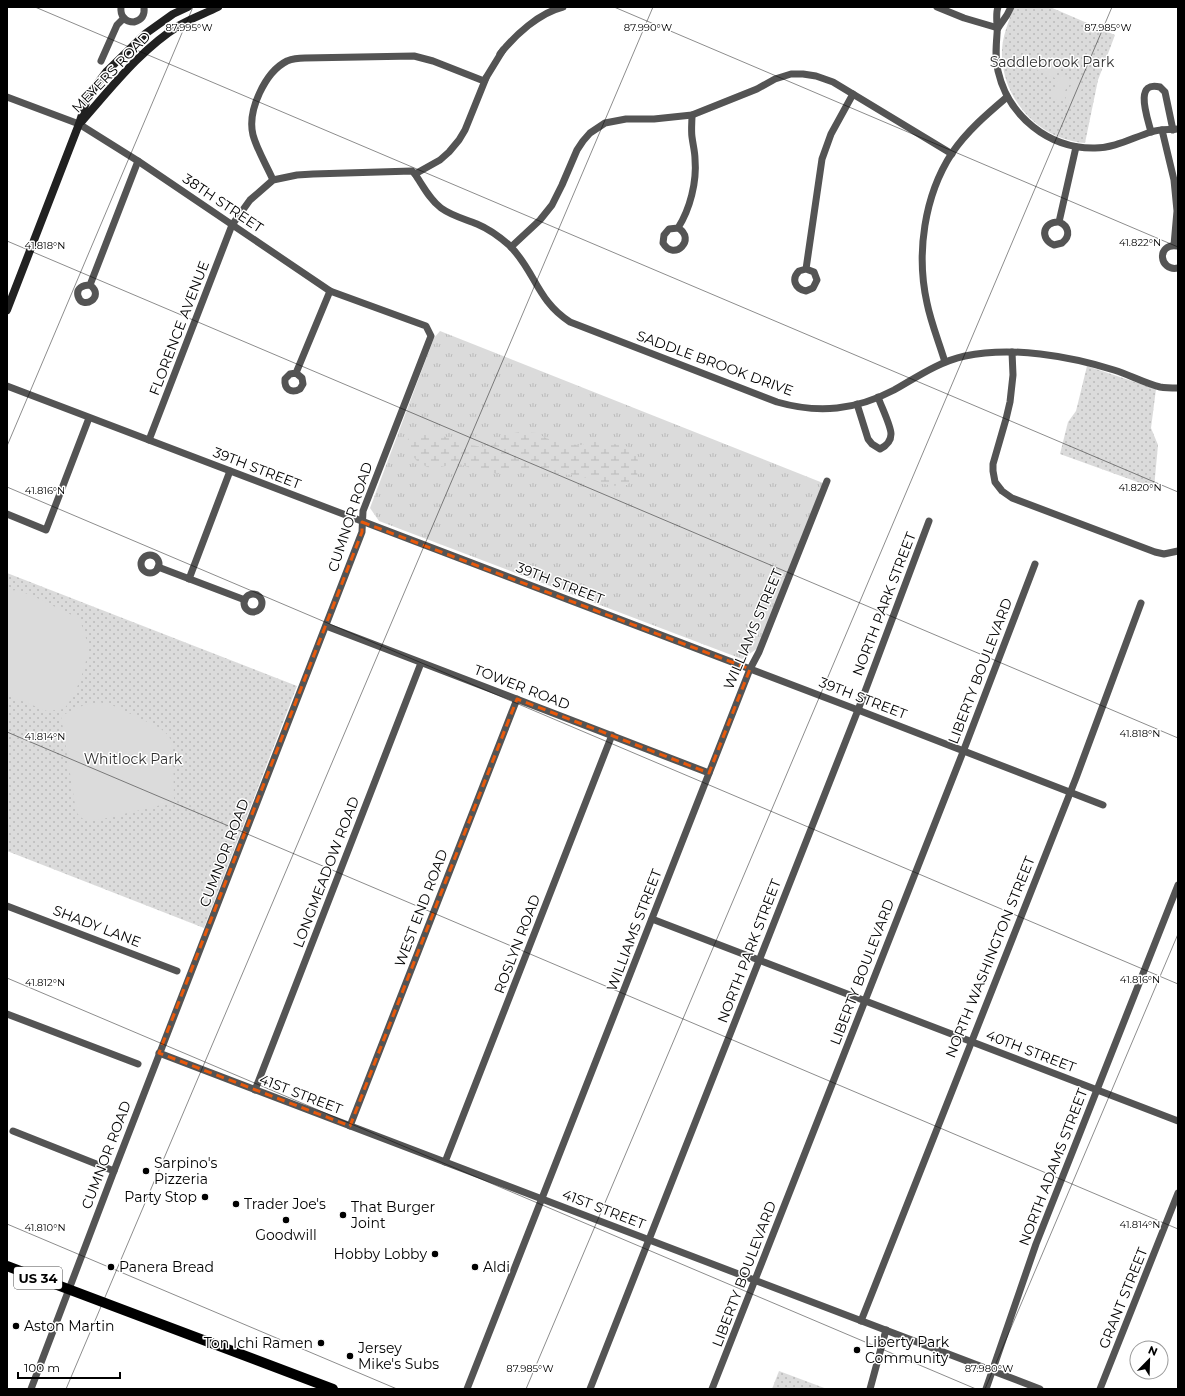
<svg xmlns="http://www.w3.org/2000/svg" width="1185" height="1396" viewBox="0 0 1185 1396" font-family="Montserrat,sans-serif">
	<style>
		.grass { fill: url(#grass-tufts) }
		.wetland { fill: url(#wetland-marsh) }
		.park { fill: url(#park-dots) }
		.pitch { fill: #dbdbdb }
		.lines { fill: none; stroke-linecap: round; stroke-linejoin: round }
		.street { stroke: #545454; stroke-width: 7 }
		.secondary { stroke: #212121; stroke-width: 8 }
		.primary { stroke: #000; stroke-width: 10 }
		.marked { fill: none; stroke: #e8590c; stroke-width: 3; stroke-dasharray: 8 5; stroke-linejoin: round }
		.ticks { fill: none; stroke: #000; stroke-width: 1; stroke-opacity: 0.45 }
		.poi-dot { fill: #000; stroke: #fff; stroke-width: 1.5 }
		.labels { text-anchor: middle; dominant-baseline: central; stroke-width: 3; stroke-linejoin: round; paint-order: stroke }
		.shield { fill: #fff; stroke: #4c4c4c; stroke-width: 1 }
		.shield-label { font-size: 13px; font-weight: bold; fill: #000 }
		.park-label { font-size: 14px; fill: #323232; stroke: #fff }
		.street-label { font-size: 14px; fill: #000; stroke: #fff }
		.poi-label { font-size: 14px; fill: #000; stroke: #fff; text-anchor: start }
		.ticks-label { font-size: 10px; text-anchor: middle; fill: #000; stroke: #fff; stroke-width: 3; stroke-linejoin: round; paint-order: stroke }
	</style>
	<defs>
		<pattern id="grass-tufts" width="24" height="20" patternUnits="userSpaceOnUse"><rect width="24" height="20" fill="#dbdbdb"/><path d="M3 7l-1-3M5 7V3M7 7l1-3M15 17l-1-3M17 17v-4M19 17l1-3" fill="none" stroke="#bababa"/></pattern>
		<pattern id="wetland-marsh" width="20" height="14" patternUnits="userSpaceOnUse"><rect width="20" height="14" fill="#dbdbdb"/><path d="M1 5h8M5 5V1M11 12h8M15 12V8" fill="none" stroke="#bababa"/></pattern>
		<pattern id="park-dots" width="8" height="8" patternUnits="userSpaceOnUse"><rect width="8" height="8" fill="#dbdbdb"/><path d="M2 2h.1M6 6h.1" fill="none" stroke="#bababa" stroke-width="1.8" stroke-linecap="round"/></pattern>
	</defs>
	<rect width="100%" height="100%" fill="#fff"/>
	<path class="grass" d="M440,331L823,483L758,648L742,659L379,521L370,508L434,338Z"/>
	<path class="wetland" d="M427,432L446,437L464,444L483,447L494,444L502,435L520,432L536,433L546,438L564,444L581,445L593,441L610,443L634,448L639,464L637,475L627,485L612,486L577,475L557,474L545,470L514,468L499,474L476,470L457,463L437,468L427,467L417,461L406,448V442L412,434Z"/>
	<g class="park">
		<path d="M1014,7H1050L1115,35L1098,80L1085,143C1040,140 1004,101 1002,57C1001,39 1008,23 1014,7Z"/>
		<path d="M1087,366L1156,389L1151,428L1158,445L1154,488L1060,454L1068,422L1076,411Z"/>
		<path d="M7,573L297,686L204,928L7,851Z"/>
		<path d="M779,1371L827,1389H772Z"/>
	</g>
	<g class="pitch">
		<path d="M1036,57L1059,67L1055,78L1032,68Z"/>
		<path d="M1060,74L1070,79L1061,101L1051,97Z"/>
		<path d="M1073,80L1084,84L1074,106L1064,102Z"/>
		<path d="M17,590L33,596L80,619C82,628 88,640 88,649C86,668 76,695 64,709L47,711L7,695V594L8,591Z"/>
		<path d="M99,702L114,706L160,728L169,736L173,747L174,802L94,821C86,821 80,819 76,811L61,716L84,705Z"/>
	</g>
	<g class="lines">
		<g class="street">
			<path d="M121,7C120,16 125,22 134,22C142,20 145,15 144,7"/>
			<path d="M937,7L964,18L998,28"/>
			<path d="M998,7C995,15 998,26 997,34C996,47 995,59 998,71C1008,116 1049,149 1095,148C1115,148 1132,138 1151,132C1159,129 1169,130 1178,129"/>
			<path d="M998,28L1007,15L1011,7"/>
			<path d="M500,54C515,35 539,13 563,7"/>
			<path d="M101,61L117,25L124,18"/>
			<path d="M7,97L79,124L138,161L330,291L426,326L431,336L363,511L362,532L114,1171L31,1389"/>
			<path d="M1162,130L1174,180L1177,211L1174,245"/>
			<path d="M1151,132C1148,119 1133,80 1160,87L1165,92L1173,130"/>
			<path d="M415,174L440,160L449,152L459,140L465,130L486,78"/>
			<path d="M273,180C267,166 257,150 253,135C247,111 265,72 287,61C292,59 300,58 305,58L414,56L433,61L484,81L503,50"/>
			<path d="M1059,222C1069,226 1071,236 1062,243L1054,245C1039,239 1043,221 1059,222L1076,147"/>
			<path d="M678,228C697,239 674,262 663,243L664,235L669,229L678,228C690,209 697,182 695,159C695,152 693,145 692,137C691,130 692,122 692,115"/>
			<path d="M1177,246C1156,243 1159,272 1178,268"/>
			<path d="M511,247L540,220L552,205L562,185L577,150L583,141L590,133L605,123L626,119H654L692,115L757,89L775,79L791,74H803L816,76L833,82L952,154"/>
			<path d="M806,269L814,272L817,280L813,288L806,291C795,289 791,279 799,271L806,269L822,159L831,134L853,94"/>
			<path d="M90,285C106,297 82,311 78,296C76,288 83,285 90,285L138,161"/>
			<path d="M1012,352L1013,375L1010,402L1006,419L993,464V471L995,482L1002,491L1012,498L1155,552L1164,554L1178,551"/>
			<path d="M945,362C939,342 931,323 927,303C916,254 924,196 952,153C967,131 987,114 1007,97"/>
			<path d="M296,373L302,378L303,384L300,389C291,394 284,389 285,379L290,374L296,373L330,291"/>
			<path d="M7,386L858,710L1103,805"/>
			<path d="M857,404L868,439L872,444L880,449C886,446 891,441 891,434C891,426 881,406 878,397"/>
			<path d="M149,440L232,225L250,200L273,180L297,175L313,174L412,171L415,174C423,186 430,200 441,208C452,216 465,219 477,224C489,229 500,237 510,246C535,271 537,301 570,322L777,402C819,414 856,410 894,390C917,377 938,362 965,356C1012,346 1069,356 1114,370C1130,375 1144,383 1160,387C1166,388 1172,388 1178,388"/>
			<path d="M7,514L46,530L89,418"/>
			<circle cx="150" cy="564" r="9"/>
			<path d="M158,567L245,600"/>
			<path d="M189,579L230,471"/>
			<circle cx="253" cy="603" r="9"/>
			<path d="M326,626L709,773"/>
			<path d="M7,906L177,971"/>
			<path d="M652,919L1178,1121"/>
			<path d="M7,1014L138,1064"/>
			<path d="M159,1053L1040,1389"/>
			<path d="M255,1090L421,663"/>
			<path d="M350,1126L517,699"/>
			<path d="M13,1131L114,1171"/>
			<path d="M445,1162L612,735"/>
			<path d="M861,1321L1076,778L1141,603"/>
			<path d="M467,1389L750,669L759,652L827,481"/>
			<path d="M590,1389L858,710L929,521"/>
			<path d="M712,1389L963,752L1035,564"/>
			<path d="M870,1389L886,1330"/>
			<path d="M986,1389L1036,1244L1178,885"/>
			<path d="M1100,1389L1178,1193"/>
		</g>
		<g class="secondary">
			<path d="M82,121C112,87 141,49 180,25C192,18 206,13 218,7"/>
			<path d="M7,310L79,124L88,96L107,71L145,34L173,14L188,7"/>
		</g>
		<path class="primary" d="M7,1266L333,1389"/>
	</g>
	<path class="marked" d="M362,522L750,669L709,773L517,699L350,1126L159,1053L362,532Z"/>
	<path class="ticks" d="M35,7L1178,492M614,7L1178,247M7,241L1178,738M7,446L193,7M7,487L1178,984M7,732L1178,1229M7,978L976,1389M7,1224L397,1389M66,1389L653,7M526,1389L1112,7M985,1389L1178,934"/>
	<g class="poi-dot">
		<circle cx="146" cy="1171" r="4"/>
		<circle cx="205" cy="1197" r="4"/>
		<circle cx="236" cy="1204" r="4"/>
		<circle cx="343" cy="1215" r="4"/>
		<circle cx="286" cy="1220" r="4"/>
		<circle cx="435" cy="1254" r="4"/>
		<circle cx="111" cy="1267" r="4"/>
		<circle cx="475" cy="1267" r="4"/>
		<circle cx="16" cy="1326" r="4"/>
		<circle cx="321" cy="1343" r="4"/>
		<circle cx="857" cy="1350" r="4"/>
		<circle cx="350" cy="1356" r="4"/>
	</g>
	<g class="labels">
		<rect class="shield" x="14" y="1267" width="48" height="22" rx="3"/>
		<g class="shield-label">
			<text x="38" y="1278">US 34</text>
		</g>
		<g class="park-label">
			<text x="1052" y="62">Saddlebrook Park</text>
			<text x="133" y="759">Whitlock Park</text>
		</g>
		<g class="street-label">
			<text transform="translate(111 72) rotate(-46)">MEYERS ROAD</text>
			<text transform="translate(223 203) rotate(34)">38TH STREET</text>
			<text transform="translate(179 328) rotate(-69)">FLORENCE AVENUE</text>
			<text transform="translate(715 363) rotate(20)">SADDLE BROOK DRIVE</text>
			<text transform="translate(257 468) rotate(21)">39TH STREET</text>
			<text transform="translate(350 517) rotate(-72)">CUMNOR ROAD</text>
			<text transform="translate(560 583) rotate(21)">39TH STREET</text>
			<text transform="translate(884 604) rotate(-69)">NORTH PARK STREET</text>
			<text transform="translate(753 629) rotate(-67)">WILLIAMS STREET</text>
			<text transform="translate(980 671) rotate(-69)">LIBERTY BOULEVARD</text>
			<text transform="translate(522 687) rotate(21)">TOWER ROAD</text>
			<text transform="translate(863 698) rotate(21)">39TH STREET</text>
			<text transform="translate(224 853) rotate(-69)">CUMNOR ROAD</text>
			<text transform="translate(326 872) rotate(-69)">LONGMEADOW ROAD</text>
			<text transform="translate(421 908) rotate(-69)">WEST END ROAD</text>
			<text transform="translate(97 926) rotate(21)">SHADY LANE</text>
			<text transform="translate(634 930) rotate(-69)">WILLIAMS STREET</text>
			<text transform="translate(517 944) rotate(-69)">ROSLYN ROAD</text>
			<text transform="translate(749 951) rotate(-69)">NORTH PARK STREET</text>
			<text transform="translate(990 957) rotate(-68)">NORTH WASHINGTON STREET</text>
			<text transform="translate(862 972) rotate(-69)">LIBERTY BOULEVARD</text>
			<text transform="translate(1031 1051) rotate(21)">40TH STREET</text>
			<text transform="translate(301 1094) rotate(21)">41ST STREET</text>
			<text transform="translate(106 1155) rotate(-69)">CUMNOR ROAD</text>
			<text transform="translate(1053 1167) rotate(-69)">NORTH ADAMS STREET</text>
			<text transform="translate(604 1209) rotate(21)">41ST STREET</text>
			<text transform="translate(744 1274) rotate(-69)">LIBERTY BOULEVARD</text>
			<text transform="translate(1123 1298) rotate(-68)">GRANT STREET</text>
		</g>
		<g class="poi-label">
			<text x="154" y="1163">Sarpino's<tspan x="154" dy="16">Pizzeria</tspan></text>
			<text x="197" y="1197" text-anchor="end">Party Stop</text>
			<text x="244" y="1204">Trader Joe's</text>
			<text x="351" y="1207">That Burger<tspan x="351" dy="16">Joint</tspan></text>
			<text x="286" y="1235" text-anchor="middle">Goodwill</text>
			<text x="427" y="1254" text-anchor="end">Hobby Lobby</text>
			<text x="119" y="1267">Panera Bread</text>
			<text x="483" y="1267">Aldi</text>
			<text x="24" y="1326">Aston Martin</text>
			<text x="865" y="1342">Liberty Park<tspan x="865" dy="16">Community</tspan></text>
			<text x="313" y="1343" text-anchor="end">Ton Ichi Ramen</text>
			<text x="358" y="1348">Jersey<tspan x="358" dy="16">Mike's Subs</tspan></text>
		</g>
	</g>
	<g class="ticks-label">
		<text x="189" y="31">87.995°W</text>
		<text x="648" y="31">87.990°W</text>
		<text x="1108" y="31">87.985°W</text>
		<text x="1140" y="246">41.822°N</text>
		<text x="45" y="249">41.818°N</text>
		<text x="1140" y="491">41.820°N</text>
		<text x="45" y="494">41.816°N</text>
		<text x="1140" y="737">41.818°N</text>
		<text x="45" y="740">41.814°N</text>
		<text x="1140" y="983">41.816°N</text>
		<text x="45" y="986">41.812°N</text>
		<text x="1140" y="1228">41.814°N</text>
		<text x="45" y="1231">41.810°N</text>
		<text x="530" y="1372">87.985°W</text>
		<text x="989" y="1372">87.980°W</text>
	</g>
	<rect width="1185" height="1396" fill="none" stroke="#000000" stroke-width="16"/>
	<g transform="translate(1149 1360) rotate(23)"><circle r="19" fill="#ffffff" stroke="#999999"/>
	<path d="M0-3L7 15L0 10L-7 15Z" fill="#000000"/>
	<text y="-6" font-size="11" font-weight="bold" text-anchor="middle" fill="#000000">N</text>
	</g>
	<path d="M18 1372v6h102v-6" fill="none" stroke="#000000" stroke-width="2"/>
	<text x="24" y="1372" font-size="12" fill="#000000" stroke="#ffffff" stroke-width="3" paint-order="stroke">100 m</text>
</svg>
